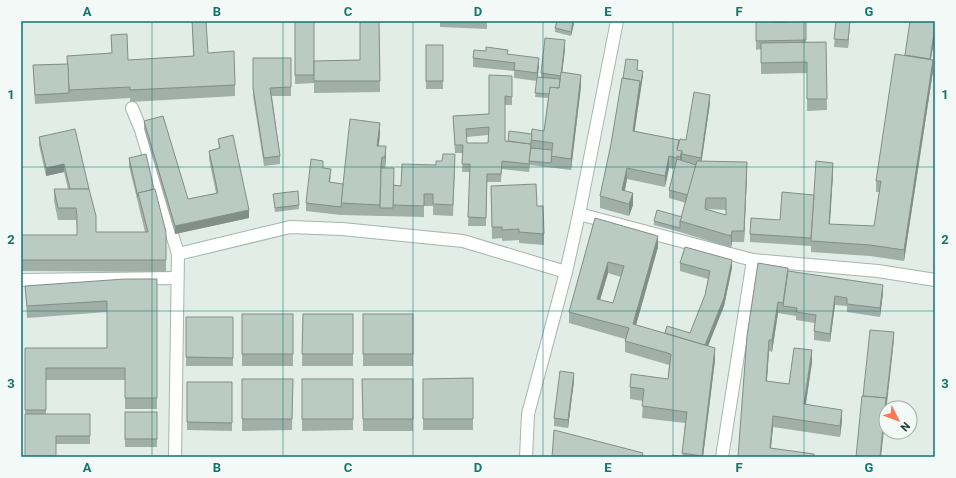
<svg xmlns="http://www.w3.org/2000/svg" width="956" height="478" viewBox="0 0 956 478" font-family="Roboto,sans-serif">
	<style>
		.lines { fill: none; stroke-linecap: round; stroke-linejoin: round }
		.street-casing { stroke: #a4b5af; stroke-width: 14 }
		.street { stroke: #fff; stroke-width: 12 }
		.wall { fill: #a0afa8; fill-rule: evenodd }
		.shaded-wall { fill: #828e88 }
		.building { fill: #bacbc3; stroke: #828e88; fill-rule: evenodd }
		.grid { fill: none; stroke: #0f766e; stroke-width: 1; stroke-opacity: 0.55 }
		.neatline { fill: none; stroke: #0f766e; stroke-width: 1.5 }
		.grid-label { font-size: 13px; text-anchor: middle; font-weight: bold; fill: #0f766e }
	</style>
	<rect width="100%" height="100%" fill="#e2ede8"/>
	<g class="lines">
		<g class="street-casing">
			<g id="street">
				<path d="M132,108L141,130L178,254"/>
				<path d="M579,214L753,260L878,271L935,280"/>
				<path d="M21,280L177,278"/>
				<path d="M175,457L178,254L290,227L342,229L463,241L566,272"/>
				<path d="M526,457L528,414L566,272L579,214L617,21"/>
				<path d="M722,457L753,260"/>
			</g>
		</g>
		<use href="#street" class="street"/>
	</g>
	<g class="wall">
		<path d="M192,21H206L208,53L235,85V96L130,102V98L35,104L33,65L67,64V56L112,53L111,35L128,60L193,56Z"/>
		<path d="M295,21L314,61L360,60L379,21L380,92L314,93V83L295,84Z"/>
		<path d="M440,21H487V29L440,27Z"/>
		<path d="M557,21H574L571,36L555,32V28Z"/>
		<path d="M756,21L772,22L806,21V42H826L827,110L807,111V73L761,74V49L756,50Z"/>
		<path d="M836,21H850L848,48L834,47Z"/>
		<path d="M935,21V35L931,59L933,71L904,261L870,256L811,252V246L750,242V234L780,220L814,195L833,174L830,224L874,226L879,192H876V181L905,55Z"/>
		<rect x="426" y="45" width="17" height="44"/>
		<path d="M565,49L562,72L581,86L571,170L530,165L529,172L502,169L501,182H487L486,226H468L470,172H462L463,153H455L453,116L489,114L512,76V105H505V141H508L544,131L548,98L535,97L537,81L514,78V71L473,67V58L508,54L539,66L538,77H541V73ZM488,135V143H467V137Z"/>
		<path d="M253,58H291V96H272L280,156V164L264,166L253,96Z"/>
		<path d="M638,65L637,70L643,75L634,131L679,140H686L710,103L701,162L747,174L744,242H732L731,248L680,232L654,225V221L682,217L686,203L669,198V190L675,169L669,168L665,187L627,179L625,191L633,205L629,216L600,208V196L611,144L623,78ZM707,209L726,210V215Z"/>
		<path d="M144,121L188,199L216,193L209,159V151L219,149L218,139L249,218L175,234L144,129Z"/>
		<path d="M75,129L96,232H145L129,166V158L154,189L166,232V272L21,271V235H77V227L76,220H58L54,201V189H68L64,172L46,176L39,145V137Z"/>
		<path d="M380,134L379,146L386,157L385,168L394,185L401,186L455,165L453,216L433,215V206H424V217L341,215L306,211V203L323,168L331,177L330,182L343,184Z"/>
		<path d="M491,186L537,206L544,234V245L519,243V240L502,241V238L492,239Z"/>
		<path d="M273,194L299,205V209L275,212Z"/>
		<path d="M595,218L658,247L636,325L665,333H690L705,295L708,279L680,271V263L732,268L724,306L708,346L715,360L703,457H672L682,456L685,423L642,418L643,401L630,399V387L668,379L669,365L625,352V339L569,323V312ZM608,273L621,277L613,303L600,300Z"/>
		<path d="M788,271L883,293L880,317L847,312V306L835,305L830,342L814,340V331L815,323L796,320V316L778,313L772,352L769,351L767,381L789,384L812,362L806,404L842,421L840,437L773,427L771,448L814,457H738L747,336Z"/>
		<path d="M157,279V409H125V380H46V414H90V444H56L25,457V348H107V312L27,318L25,286Z"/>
		<rect x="242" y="314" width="51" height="52"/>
		<path d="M303,314H353V366H302Z"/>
		<rect x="363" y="314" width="50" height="52"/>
		<rect x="186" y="317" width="47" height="49"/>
		<path d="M473,378V430H423V379Z"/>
		<path d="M242,379H293L292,430L242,431Z"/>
		<path d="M302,379H353V430L302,431Z"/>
		<path d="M362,379H413V431H363Z"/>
		<path d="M574,381L568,428L554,426V418Z"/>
		<path d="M187,382H232V431L187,430Z"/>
		<rect x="125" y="412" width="32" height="35"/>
	</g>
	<g class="shaded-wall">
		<path d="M573,21L574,24L571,36V32Z"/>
		<path d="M850,21L848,48V40Z"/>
		<path d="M935,27V35L929,70V62Z"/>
		<path d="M565,40V49L559,100L561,76Z"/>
		<path d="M539,58V66L537,81V73Z"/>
		<path d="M933,60V71L904,261V250Z"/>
		<path d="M643,71V75L633,142V131L640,81Z"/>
		<path d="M581,75V86L571,170V159Z"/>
		<path d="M710,95V103L701,166V158Z"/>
		<path d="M380,123V134L377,157V146Z"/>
		<path d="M386,146V157L385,169V157Z"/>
		<path d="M682,151V162L680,168V157Z"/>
		<path d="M669,156V168L665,187V176Z"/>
		<path d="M747,162V174L744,242V231Z"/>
		<path d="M833,163V174L829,235V224Z"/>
		<path d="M64,164V172L46,176V168Z"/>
		<path d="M627,168V179L622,202V190Z"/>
		<path d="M633,193V205L629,216V204Z"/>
		<path d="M249,210V218L175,234V226Z"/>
		<path d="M732,231V242L731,248V236Z"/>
		<path d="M658,236V247L633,336V324Z"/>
		<path d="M732,260V268L724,306L704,356V348Z"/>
		<path d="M608,262V273L597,310V299Z"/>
		<path d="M883,285V293L880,317V308Z"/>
		<path d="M835,296V305L830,342V334Z"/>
		<path d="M778,302V313L772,352V340Z"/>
		<path d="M894,332V340L881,457H880Z"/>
		<path d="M769,340V351L766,393V381Z"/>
		<path d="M715,348V360L703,457H702Z"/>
		<path d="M812,350V362L804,415V404Z"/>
		<path d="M574,373V381L568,428V420Z"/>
		<path d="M842,410V421L840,437V426Z"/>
		<path d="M773,416V427L770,457V448Z"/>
	</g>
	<g class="building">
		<path d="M192,21H206L208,53L234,51L235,85L130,90V87L69,90L67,56L112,53L111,35L127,34L128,60L194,56Z"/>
		<rect x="295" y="21" width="19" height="54"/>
		<path d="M360,21H379L380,81H314V61L360,60Z"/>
		<path d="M557,21H573L571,32L555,28Z"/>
		<path d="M756,21H772V22H787V21H806V40L756,41Z"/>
		<path d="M836,21H850L848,40L834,39Z"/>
		<path d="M910,21H935V27L930,59L905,55Z"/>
		<path d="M545,38L565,40L561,76L541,73Z"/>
		<path d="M826,42L827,99H807V62L761,63V43Z"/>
		<rect x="426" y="45" width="17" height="36"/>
		<path d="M486,47L508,50L507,54L539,58L537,73L514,70L515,63L473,58L474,50L486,51Z"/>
		<path d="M895,54L933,60L904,250L870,245L811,241L816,161L833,163L829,224L874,226L881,181H876Z"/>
		<path d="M253,58H291V87L270,88L280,156L264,158L253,88Z"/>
		<path d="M626,59L638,60L637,70L643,71L640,88V81L623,78Z"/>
		<path d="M68,64L69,93L35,95L33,65Z"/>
		<path d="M561,72L581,75L571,159L551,156L553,143L531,140L532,129L544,131L550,87L559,88Z"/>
		<path d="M489,75L512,76V97L505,96V141L531,144L529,164L502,161L501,174H487L486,218L468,217L470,164H462L463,145H455L453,116L489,114ZM489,127L488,143H467L466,129Z"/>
		<path d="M537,77L560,79L559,88L550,87L549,94L535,93Z"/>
		<path d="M622,78L640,81L633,131L679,140L677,149L682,151L680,157L677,156V158L669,156L665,176L627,168L622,190L633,193L629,204L600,196L611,144Z"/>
		<path d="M694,92L710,95L701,158L682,154V151L677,150L680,139L686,140Z"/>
		<path d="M163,116L188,199L218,193L209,151L220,148L218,139L233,135L249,210L175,226L144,121Z"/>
		<path d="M350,119L380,123L377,146H386L385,157H382L381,165L380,205L341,203Z"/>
		<path d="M75,129L89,189H70L64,164L46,168L39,137Z"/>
		<path d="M509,131L532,134L531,144L508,141Z"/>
		<path d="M531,148L552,150L551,163L529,161Z"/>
		<path d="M146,154L154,189L138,193V197L129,158Z"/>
		<path d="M443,154H455L453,205L433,204V194H424V206L393,205V185L401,186L402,164L436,165V161H442Z"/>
		<path d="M311,159L323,161V168L331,169L329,182L343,184L341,207L306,203Z"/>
		<path d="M677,159L696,165L688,195L669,190Z"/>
		<path d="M697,161L747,162L744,231H732L731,236L680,221ZM706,198H726V215L705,209Z"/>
		<path d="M381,168H394L393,208H380Z"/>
		<path d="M536,184L537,206H543L544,234L519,232V229L502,230V227H492L491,186Z"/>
		<path d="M54,189H89L96,216V232H148L138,193L155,189L166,232V260H21V235H77V216L76,208H58Z"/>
		<path d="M298,191L299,205L275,208L273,194Z"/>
		<path d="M782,192L814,195L811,238L750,234L751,218L780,220Z"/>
		<path d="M657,210L682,217L680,221V228L654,221Z"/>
		<path d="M595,218L658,236L633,324L715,348L702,456L682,453L687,412L642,406L644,389L630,387L631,374L668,379L671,354L625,341L629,328L569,312ZM608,262L624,266L613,303L597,299Z"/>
		<path d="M685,247L732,260L724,298L705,345L665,333L667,326L690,333L705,295L710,271L680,263Z"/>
		<path d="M758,263L788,268L783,303L778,302L772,340H769L766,381L789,384L794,348L812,350L804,404L842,410L840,426L773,416L770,448L814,454V457H738L747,336Z"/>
		<path d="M788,271L883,285L880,308L847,304V298L835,296L830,334L814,331L816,315L796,312L797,308L783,306Z"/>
		<path d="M125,279H157V398H125V368H46V410H25V348H107V301L27,306L25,286Z"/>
		<rect x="242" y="314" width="51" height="40"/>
		<path d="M303,314H353V354H302Z"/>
		<rect x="363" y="314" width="50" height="40"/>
		<path d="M186,317H233V358L186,357Z"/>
		<path d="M870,330L894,332L886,402V398L863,396Z"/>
		<path d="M560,371L574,373L568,420L554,418Z"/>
		<path d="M473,378V419H423V379Z"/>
		<path d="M242,379H293L292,419H242Z"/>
		<rect x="302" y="379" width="51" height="40"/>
		<path d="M362,379H413V419H363Z"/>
		<path d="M187,382H232V423L187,422Z"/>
		<path d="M862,396L886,398L880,457H856Z"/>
		<rect x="125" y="412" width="32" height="27"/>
		<path d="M25,414H90V436H56V457H25Z"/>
		<path d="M554,430L643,453L642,457H552Z"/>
		<path d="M672,455L686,457H672Z"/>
	</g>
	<path class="grid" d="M152,21V457M283,21V457M413,21V457M543,21V457M673,21V457M804,21V457M21,167H935M21,311H935"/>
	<rect width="956" height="478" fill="none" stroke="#f2f9f6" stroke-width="44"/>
	<g transform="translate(898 420) rotate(132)"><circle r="19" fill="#f2f9f6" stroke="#9eafa9"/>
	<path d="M0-3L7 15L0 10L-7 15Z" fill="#fb7752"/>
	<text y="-6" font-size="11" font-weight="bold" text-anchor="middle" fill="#203f36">N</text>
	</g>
	<rect x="22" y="22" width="912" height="434" class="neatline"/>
	<g class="grid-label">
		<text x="87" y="16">A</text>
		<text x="217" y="16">B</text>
		<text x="348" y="16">C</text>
		<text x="478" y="16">D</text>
		<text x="608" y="16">E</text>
		<text x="739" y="16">F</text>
		<text x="869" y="16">G</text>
		<text x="11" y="99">1</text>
		<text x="945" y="99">1</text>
		<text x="11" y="244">2</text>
		<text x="945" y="244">2</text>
		<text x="11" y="388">3</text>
		<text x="945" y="388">3</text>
		<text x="87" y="472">A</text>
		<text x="217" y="472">B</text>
		<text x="348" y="472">C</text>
		<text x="478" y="472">D</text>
		<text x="608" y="472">E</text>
		<text x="739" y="472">F</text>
		<text x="869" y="472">G</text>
	</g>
</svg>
